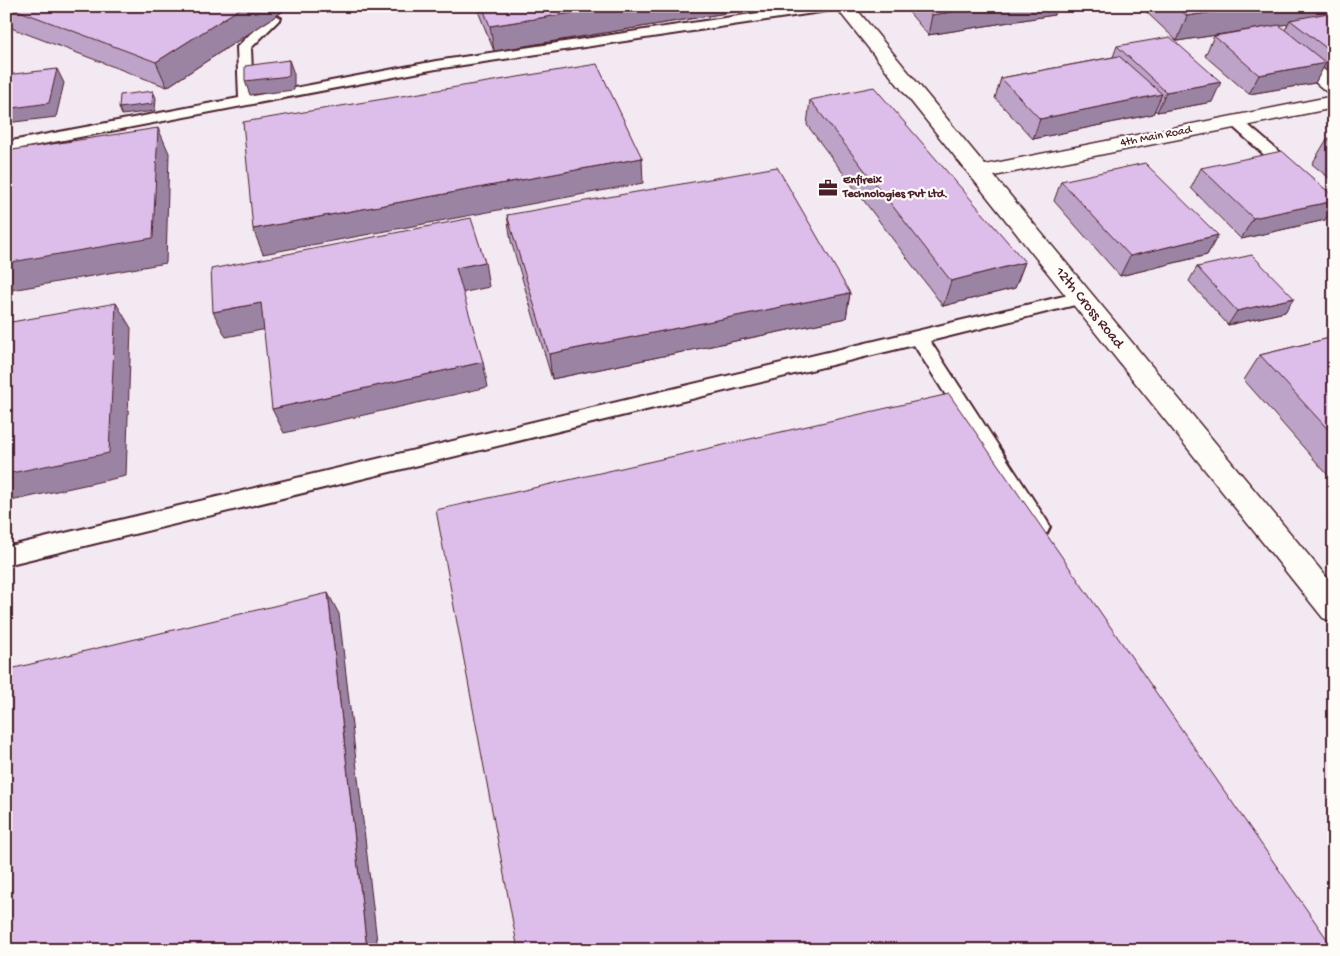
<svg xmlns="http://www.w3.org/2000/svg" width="1340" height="956" viewBox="0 0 1340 956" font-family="'Gochi Hand',sans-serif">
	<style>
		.built { fill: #f3e9f3 }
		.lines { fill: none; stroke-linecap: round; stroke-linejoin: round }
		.service-casing { stroke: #4a1f2b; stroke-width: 4 }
		.minor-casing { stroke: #4a1f2b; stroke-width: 3 }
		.tertiary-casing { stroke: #4a1f2b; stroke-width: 3 }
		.service { fill: #fdfcf7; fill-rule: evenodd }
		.minor { fill: #fdfcf7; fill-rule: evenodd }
		.tertiary { fill: #fdfcf7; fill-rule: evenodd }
		.wall { fill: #bea3c8; stroke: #4a1f2b }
		.shaded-wall { fill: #9b84a3; stroke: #4a1f2b }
		.building { fill: #ddbde9; stroke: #4a1f2b }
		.labels { text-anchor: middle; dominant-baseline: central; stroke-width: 4.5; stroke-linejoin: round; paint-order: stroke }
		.far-street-label { font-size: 12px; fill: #4a1f2b; stroke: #fdfcf7 }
		.far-poi-label { font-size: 12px; font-weight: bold; fill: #4a1f2b; stroke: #fdfcf7; text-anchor: start }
		.street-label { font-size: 15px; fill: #4a1f2b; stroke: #fdfcf7 }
	</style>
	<rect width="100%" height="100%" fill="#fdfcf7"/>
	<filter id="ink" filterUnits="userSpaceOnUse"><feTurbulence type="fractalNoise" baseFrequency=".02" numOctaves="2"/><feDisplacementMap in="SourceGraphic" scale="10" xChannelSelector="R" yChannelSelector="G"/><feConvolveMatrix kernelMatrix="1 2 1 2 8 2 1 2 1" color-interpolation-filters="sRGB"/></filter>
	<g filter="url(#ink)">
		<rect class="built" x="6" y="6" width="1328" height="944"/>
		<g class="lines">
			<g class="service-casing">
				<g id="service">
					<path d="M240,6H258L281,18L251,48L253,96L436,61L806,6H840L834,10L436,69L6,151V142L239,98L237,47L265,19Z"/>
					<path d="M1236,118L1241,119L1334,199V213L1328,212L1231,125L1229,122L1231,119Z"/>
					<path d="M1081,292L1087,294L1090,298L1087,302L930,341L1047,521L1050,527L1047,533L1040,536L1033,533L914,345L6,565V547Z"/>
				</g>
			</g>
			<g class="minor-casing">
				<path id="minor" d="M1291,46L1298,48L1334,78V94L1327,92L1284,56L1282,52L1284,48Z"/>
			</g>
			<g class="tertiary-casing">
				<path id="tertiary" d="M835,6H854L985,165L1334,96V108L994,176L1334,586V622L1323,618Z"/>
			</g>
			<use href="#service" class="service"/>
			<use href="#minor" class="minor"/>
			<use href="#tertiary" class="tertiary"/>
		</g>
		<g class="wall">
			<path d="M6,6H291L167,87L6,26Z"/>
			<path d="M476,6H769L494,51Z"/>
			<path d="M908,6H1056L1054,15L928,35L907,10Z"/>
			<path d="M1140,6H1334L1330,14L1334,17V69L1328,70L1324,66L1315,83L1249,94L1205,56L1214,36L1285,30L1288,24L1177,41Z"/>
			<path d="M1117,46L1212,102L1157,112L1155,110L1153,114L1033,139L995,98L1001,78L1113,57Z"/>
			<path d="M810,100L1025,262L1015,288L943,306L807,125Z"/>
			<path d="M1334,137V182L1312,164L1327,139Z"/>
			<path d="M1201,168L1334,197V206L1325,220L1241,239L1191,188Z"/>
			<path d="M1061,181L1218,235L1207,255L1120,276L1054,201Z"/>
			<path d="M507,215L850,293L846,318L552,379L511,241Z"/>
			<path d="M1197,267L1294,298L1285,312L1228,325L1189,281Z"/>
			<path d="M1334,337V482L1244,380L1260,355Z"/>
			<path d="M1334,508V521L1328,514Z"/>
		</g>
		<g class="shaded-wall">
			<path d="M244,6H291L167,87L156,62Z"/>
			<path d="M615,6H769L494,51L490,26Z"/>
			<path d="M989,6H1056L1054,15L928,35L932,15Z"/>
			<path d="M1252,6H1334L1328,17L1290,20L1288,24L1177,41L1187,16Z"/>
			<path d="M289,60L294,74V90L250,95L245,81Z"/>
			<path d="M1334,60V69L1328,70Z"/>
			<path d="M1326,63L1315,83L1249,94L1259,75Z"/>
			<path d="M57,69L64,83L56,117L6,123V109Z"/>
			<path d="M1221,82L1212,102L1157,112L1166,92Z"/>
			<path d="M153,91L156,98L155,111L122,115L119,108Z"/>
			<path d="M1162,94L1153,114L1033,139L1040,119Z"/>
			<path d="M158,128L169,153L166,263L6,291V263Z"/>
			<path d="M642,158L643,183L263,254L253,229Z"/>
			<path d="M1334,201V206L1325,220L1241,239L1253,218Z"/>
			<path d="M1218,235L1207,255L1120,276L1130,256Z"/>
			<path d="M485,262L489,287L461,293L456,268Z"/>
			<path d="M1025,262L1015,288L943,306L951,281Z"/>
			<path d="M850,293L846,318L552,379L549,354Z"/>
			<path d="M1294,298L1285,312L1228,325L1237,311Z"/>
			<path d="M116,303L131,328L126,476L6,502V474Z"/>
			<path d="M261,303L272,328L226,337L213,312Z"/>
			<path d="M483,362L488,387L284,433L272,409Z"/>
			<path d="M328,593L339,614L378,950H367Z"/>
		</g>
		<g class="building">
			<path d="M6,6H244L156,62Z"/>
			<path d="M482,6H615L490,26Z"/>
			<path d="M924,6H989L932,15Z"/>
			<path d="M1176,6H1252L1187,16Z"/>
			<path d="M1328,13L1334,17V54L1290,20Z"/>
			<path d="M1279,25L1326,63L1259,75L1214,36Z"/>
			<path d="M1170,37L1221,82L1166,92L1117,46Z"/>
			<path d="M1119,56L1162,94L1040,119L1001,78Z"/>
			<path d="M289,60V76L245,81V66Z"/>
			<path d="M597,64L642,158L253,229L243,122Z"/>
			<path d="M57,69L49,103L6,109V75Z"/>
			<path d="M874,87L1025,262L951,281L810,100Z"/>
			<path d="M153,91L152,104L119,108L120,95Z"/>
			<path d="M158,128L153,238L6,263V151Z"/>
			<path d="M1334,137V144L1327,139Z"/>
			<path d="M1282,151L1334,197V201L1253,218L1201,168Z"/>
			<path d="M1145,163L1218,235L1130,256L1061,181Z"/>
			<path d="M777,167L850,293L549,354L507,215Z"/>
			<path d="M471,218L485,262L456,268L483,362L272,409L261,303L213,312L211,269Z"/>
			<path d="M1252,255L1294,298L1237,311L1197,267Z"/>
			<path d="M116,303L109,453L6,474V323Z"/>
			<path d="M1334,337V436L1260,355Z"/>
			<path d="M949,394L1334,949V950H518L436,510Z"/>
			<path d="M328,593L367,950H6V670Z"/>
		</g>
	</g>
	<defs>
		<g id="office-bare" transform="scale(1.5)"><path d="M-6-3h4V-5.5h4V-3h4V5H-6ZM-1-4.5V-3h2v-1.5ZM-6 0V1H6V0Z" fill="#4a1f2b" stroke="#fdfcf7" stroke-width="2.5" paint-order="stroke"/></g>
	</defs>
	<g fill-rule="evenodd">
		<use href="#office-bare" x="828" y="188"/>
	</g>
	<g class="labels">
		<g class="far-street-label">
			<text transform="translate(1156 137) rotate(-11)">4th Main Road</text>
		</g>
		<g class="far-poi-label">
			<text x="843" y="181">Enfireix<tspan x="843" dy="14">Technologies Pvt Ltd.</tspan></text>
		</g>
		<g class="street-label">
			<text transform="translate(1089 308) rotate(51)">12th Cross Road</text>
		</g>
	</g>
	<rect width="1340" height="956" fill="none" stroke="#fdfcf7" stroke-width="25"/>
	<rect x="12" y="12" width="1315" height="931" fill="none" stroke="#4a1f2b" stroke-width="2" filter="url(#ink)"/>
</svg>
